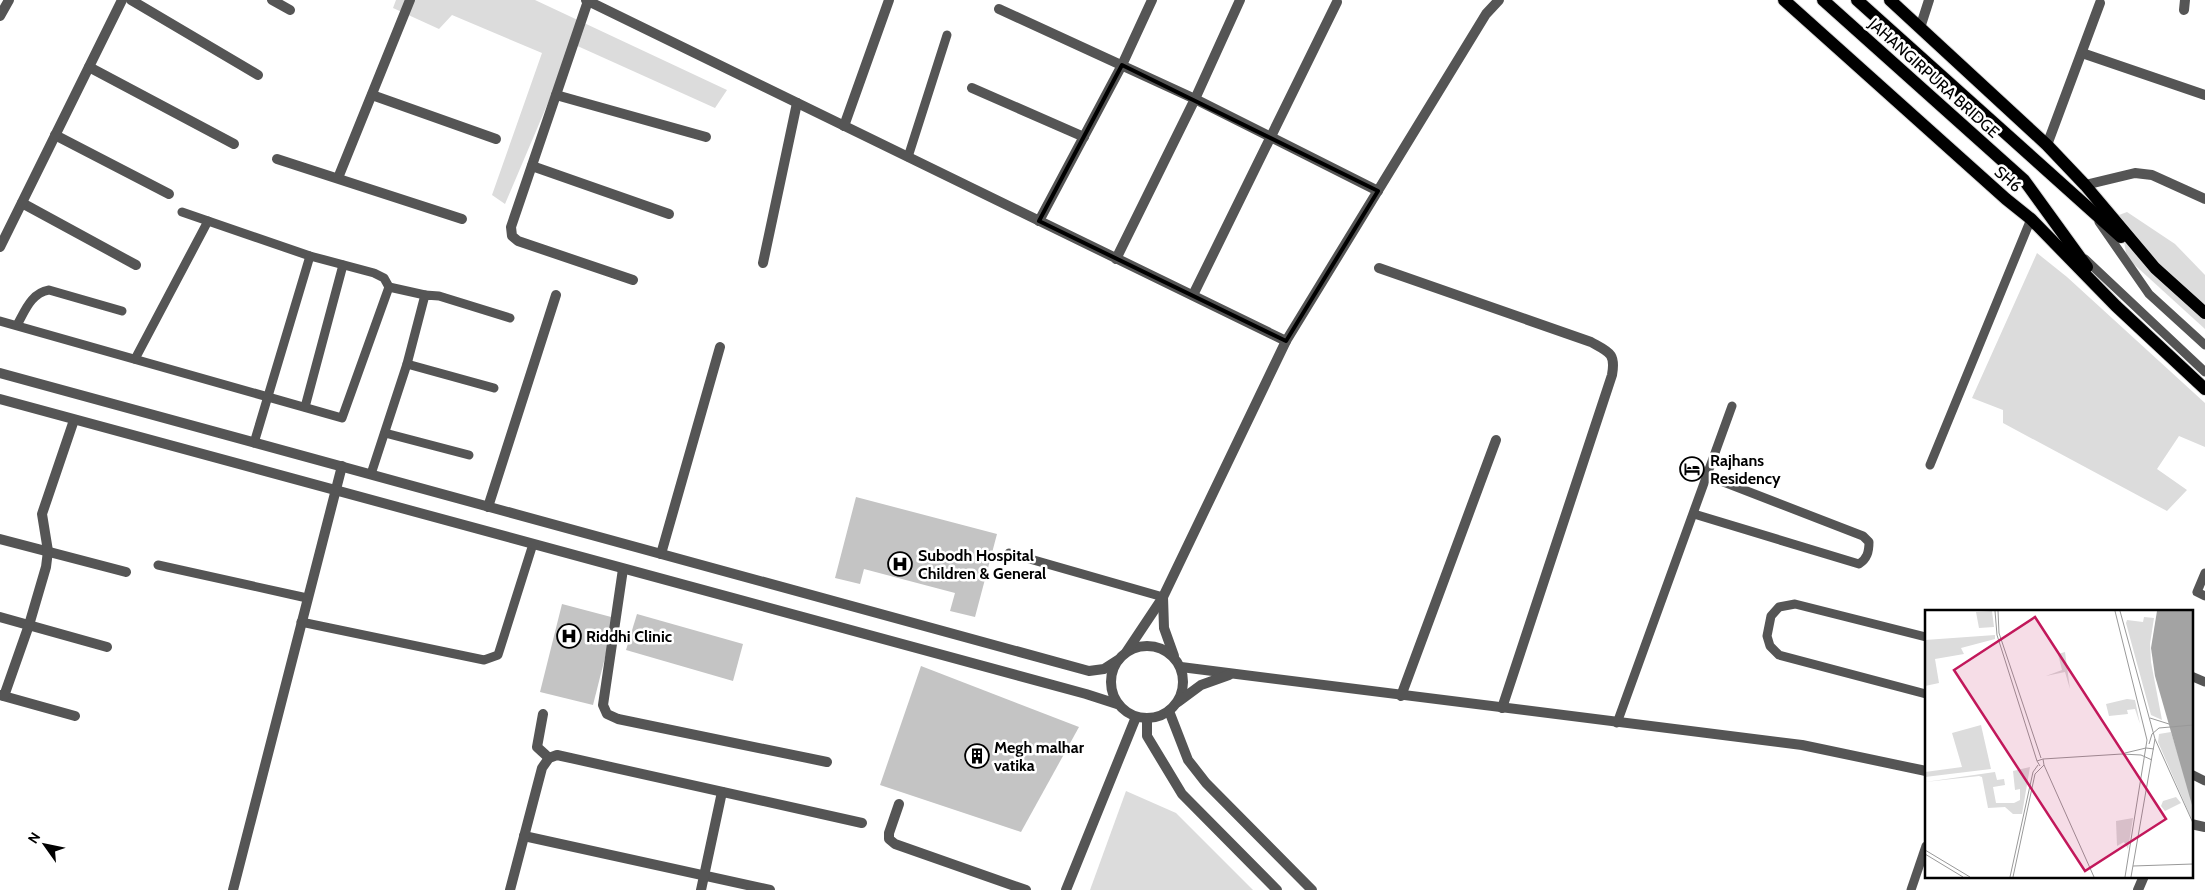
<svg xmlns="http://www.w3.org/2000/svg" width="2205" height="890" viewBox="0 0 2205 890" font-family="Cabin,sans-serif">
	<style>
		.green { fill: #dcdcdc }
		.building { fill: #c4c4c4 }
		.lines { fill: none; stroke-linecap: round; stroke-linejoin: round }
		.primary-casing { stroke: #dbdbdb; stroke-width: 14 }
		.service { stroke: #555; stroke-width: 9 }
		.minor { stroke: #555; stroke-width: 10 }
		.tertiary { stroke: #555; stroke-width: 10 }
		.primary { stroke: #000; stroke-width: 12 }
		.marked { fill: none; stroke: #000; stroke-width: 4; stroke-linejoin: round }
		.labels { text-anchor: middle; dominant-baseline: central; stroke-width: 5; stroke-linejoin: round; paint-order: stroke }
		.street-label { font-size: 16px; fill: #000; stroke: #fff }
		.poi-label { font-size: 16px; font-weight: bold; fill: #000; stroke: #fff; text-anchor: start }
		.inset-road { fill: none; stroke: #999; stroke-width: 1 }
		.view { fill: #c2185b; fill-opacity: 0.15; stroke: #c2185b; stroke-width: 2.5 }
		.inset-edge { fill: none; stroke: #000; stroke-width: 2.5 }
	</style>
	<rect width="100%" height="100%" fill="#fff"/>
	<g class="green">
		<path d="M396,0H535L727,90L715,108L573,44L505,204L492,195L542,53L452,15L439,29L393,8Z"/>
		<path d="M2127,212L2175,244L2205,275V329L2127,258L2119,215Z"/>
		<path d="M2037,253L2067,277L2205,403V447L2179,436L2157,469L2187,490L2167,511L2003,423V410L1972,398Z"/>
		<path d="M1126,791L1176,813L1253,890H1090Z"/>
	</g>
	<g class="building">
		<path d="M856,497L997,534L975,617L950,611L955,593L864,569L860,584L835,578Z"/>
		<path d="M562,604L615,618L593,705L540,692Z"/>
		<path d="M637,614L743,644L733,681L626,650Z"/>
		<path d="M921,666L1079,727L1021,832L880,785Z"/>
	</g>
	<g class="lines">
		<g class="primary-casing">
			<g id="primary">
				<path d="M1784,0L2006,199L2031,219L2116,306L2205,389"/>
				<path d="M1823,0L2024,180L2087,267"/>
				<path d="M1857,0L2121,237"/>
				<path d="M1890,0L2047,145L2085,185L2155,268L2205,313"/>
			</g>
		</g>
		<g class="service">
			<path d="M908,157L947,35"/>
			<path d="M2099,222L2149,294L2205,345"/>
			<path d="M2085,259L2205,372"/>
			<path d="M389,287L425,295"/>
			<path d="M0,321L342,418L389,287L384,278L374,273L310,256L182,212"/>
			<path d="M17,325C25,311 31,293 49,290L122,311"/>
			<path d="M135,359L208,221"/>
			<path d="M407,364L494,388"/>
			<path d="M305,407L343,265"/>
			<path d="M385,433L469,455"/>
			<path d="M254,443L310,256"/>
			<path d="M1930,465L2031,219"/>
			<path d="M371,474L407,364L425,295L439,296L510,318"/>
			<path d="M1694,514L1859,564C1867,559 1869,552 1869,542L1863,536L1708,476"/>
			<path d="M1009,553L1163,597"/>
			<path d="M158,565L307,598"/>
			<path d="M2205,573L2197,592L2205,596"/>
			<path d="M301,622L484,660L498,655L533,544"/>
			<path d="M1926,637L1795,604L1779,607L1771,616L1767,636L1770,646L1779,655L1926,694"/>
			<path d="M2191,676L2205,682"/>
			<path d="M1617,723L1732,406"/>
			<path d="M2191,774L2205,781"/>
			<path d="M1911,890L1926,846"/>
		</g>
		<g class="minor">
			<path d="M131,0L258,75"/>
			<path d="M272,0L290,10"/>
			<path d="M586,0L1286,341"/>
			<path d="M588,1L511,227L512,236L518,241L633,280"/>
			<path d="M999,9L1195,99L1378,191"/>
			<path d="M2184,10L2185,0"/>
			<path d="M0,16L9,0"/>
			<path d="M1920,28L1929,0"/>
			<path d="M2082,53L2205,95"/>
			<path d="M89,67L234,144"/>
			<path d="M972,88L1084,137"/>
			<path d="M372,95L496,139"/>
			<path d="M556,95L706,137"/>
			<path d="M844,126L889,0"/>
			<path d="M55,135L169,194"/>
			<path d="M2047,145L2100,3"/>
			<path d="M277,159L462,219"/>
			<path d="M532,166L669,214"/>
			<path d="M338,178L410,0"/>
			<path d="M2085,185L2135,173L2152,175L2205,199"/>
			<path d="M22,203L136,265"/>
			<path d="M1039,221L1122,65L1152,0"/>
			<path d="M0,247L122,0"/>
			<path d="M1116,259L1195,99L1240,0"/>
			<path d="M763,263L797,103"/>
			<path d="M1379,268L1591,342C1609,352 1616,353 1612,375L1502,708"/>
			<path d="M1193,295L1337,2"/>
			<path d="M488,507L556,295"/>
			<path d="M0,539L126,572"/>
			<path d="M661,554L720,347"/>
			<path d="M623,569L603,705L607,714L618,719L827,762"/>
			<path d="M0,617L107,647"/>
			<path d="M0,695L75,716"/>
			<path d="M4,696L29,625L46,567L48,551L42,514L74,420"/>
			<path d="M1401,696L1496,440"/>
			<path d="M543,714L537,747L549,758"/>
			<path d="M899,804L889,833V839L895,844L1026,890"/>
			<path d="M524,836L770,890"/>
			<path d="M233,890L342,466"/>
			<path d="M510,890L542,768L549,758L557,755L862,823"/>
			<path d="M701,890L722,792"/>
			<path d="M1066,890L1136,717"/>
			<path d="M2138,890L2144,876"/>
		</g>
		<g class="tertiary">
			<path d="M0,373L1089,671L1104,669L1118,660"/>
			<path d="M0,399L1086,694L1117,704"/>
			<path d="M1163,597L1164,628L1174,656"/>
			<circle cx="1147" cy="682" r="36"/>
			<path d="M1127,651L1163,597L1286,341L1486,14L1499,0"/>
			<path d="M1181,667L1802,745L1926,771"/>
			<path d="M1178,702L1201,685L1229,675"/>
			<path d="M1169,711L1188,760L1206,783L1312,890"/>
			<path d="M1147,719V736L1182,794L1277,890"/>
			<path d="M2191,824L2205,827"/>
		</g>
		<use href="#primary" class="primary"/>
	</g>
	<path class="marked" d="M1122,65L1378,191L1286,341L1039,221Z"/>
	<defs>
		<g id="hotel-ring" transform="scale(1.25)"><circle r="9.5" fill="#fff" stroke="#000" stroke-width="1.5"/><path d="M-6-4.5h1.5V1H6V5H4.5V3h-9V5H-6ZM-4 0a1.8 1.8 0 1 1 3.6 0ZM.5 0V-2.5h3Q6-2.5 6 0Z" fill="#000"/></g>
		<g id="hospital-ring" transform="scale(1.25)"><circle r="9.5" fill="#fff" stroke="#000" stroke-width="1.5"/><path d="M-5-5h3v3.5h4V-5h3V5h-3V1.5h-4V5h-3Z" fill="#000"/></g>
		<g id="building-ring" transform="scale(1.25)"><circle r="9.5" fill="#fff" stroke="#000" stroke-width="1.5"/><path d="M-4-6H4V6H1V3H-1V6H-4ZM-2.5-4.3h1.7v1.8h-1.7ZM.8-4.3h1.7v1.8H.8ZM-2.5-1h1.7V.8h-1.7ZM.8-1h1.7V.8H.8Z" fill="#000"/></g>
	</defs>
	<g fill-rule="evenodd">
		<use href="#hotel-ring" x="1692" y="469"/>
		<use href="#hospital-ring" x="900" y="564"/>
		<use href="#hospital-ring" x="569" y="636"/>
		<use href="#building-ring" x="977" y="756"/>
	</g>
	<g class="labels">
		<g class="street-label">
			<text transform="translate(1934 78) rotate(42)">JAHANGIRPURA BRIDGE</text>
			<text transform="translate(2008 179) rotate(41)">SH6</text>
		</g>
		<g class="poi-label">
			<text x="1710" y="460">Rajhans<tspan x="1710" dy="18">Residency</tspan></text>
			<text x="918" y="555">Subodh Hospital<tspan x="918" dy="18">Children &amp; General</tspan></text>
			<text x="586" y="636">Riddhi Clinic</text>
			<text x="994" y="747">Megh malhar<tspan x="994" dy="18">vatika</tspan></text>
		</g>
	</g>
	<g transform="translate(1925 610)">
		<rect width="268" height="268" fill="#fff"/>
		<path d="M67,1L69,17L54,18L51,2ZM219,7L229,8L225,34L226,52L237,110L226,105L201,13L202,10L218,12ZM70,25V29L36,38L39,44L10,49L14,73L0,76V30ZM140,42L145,79L140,62L121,66L137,60L133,44ZM202,89L210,90L215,114L210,99L202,100L203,104L184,106L181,94ZM56,115L66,159L0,167V162L37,157L27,123ZM246,122L267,189V210L233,132L234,124ZM105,157L97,204H88L80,197L63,198L57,167L54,166L0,172L70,162L72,170L79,169L80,175L68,177L71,193H89L95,190V179L90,180L88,161ZM251,187L256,193L240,201L236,196L238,191ZM208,208L203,239L199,232L192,236L191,211Z" fill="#dcdcdc"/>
		<path d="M232,1H267V195L230,66L226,38Z" fill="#a3a3a3"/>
		<path class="inset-road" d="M70,1L72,25L112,151M73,1L74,23L116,148M190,1L222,130L200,267M195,1L230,129L206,267M225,108L244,114M230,129L268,213M224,134L227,124L234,118L268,115M200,143L221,138L229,139M118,149L197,144L216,145L227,150M119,155L169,267M0,240L45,267M0,244L38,267M208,256L268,254M85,267L108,162L113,155M88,267L110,164L119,155L118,149L112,151L115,156"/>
		<path class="view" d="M110,7L241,209L160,261L29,60Z"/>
		<rect width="268" height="268" class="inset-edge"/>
	</g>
	<g transform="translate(45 845) rotate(303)" stroke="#ffffff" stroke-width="4" paint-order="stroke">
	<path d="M0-4L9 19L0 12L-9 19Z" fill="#000000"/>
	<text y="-8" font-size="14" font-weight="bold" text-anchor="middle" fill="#000000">N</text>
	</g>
</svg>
